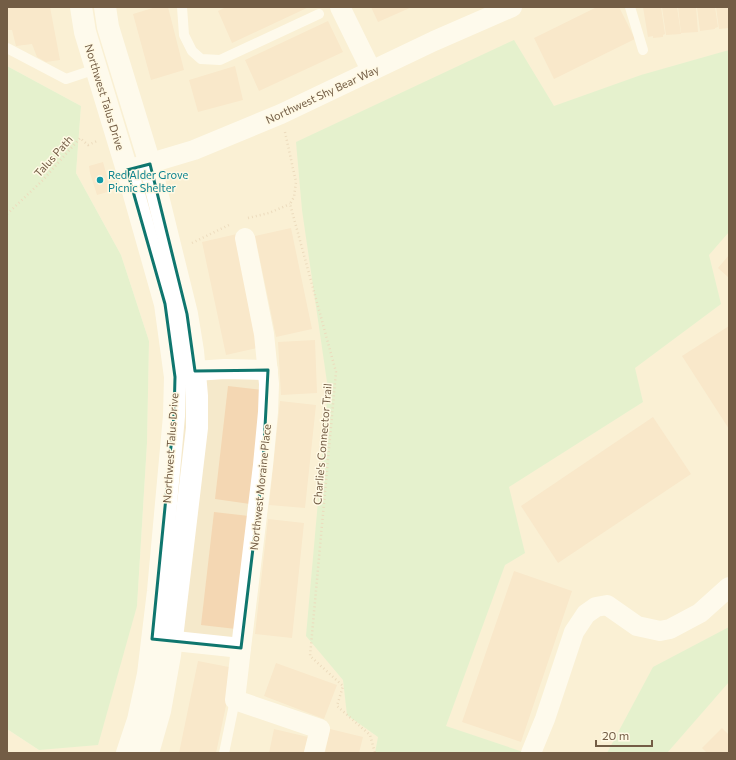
<svg xmlns="http://www.w3.org/2000/svg" width="736" height="760" viewBox="0 0 736 760" font-family="Commissioner,sans-serif">
	<style>
		.residential { fill: #f5e9cb }
		.green { fill: #c7ebbb }
		.building { fill: #f4d7b3 }
		.lines { fill: none; stroke-linecap: round; stroke-linejoin: round }
		.path { stroke: #d8bb97; stroke-width: 2.5; stroke-dasharray: 1 3; stroke-linecap: butt }
		.service { stroke: #fff; stroke-width: 10 }
		.minor { stroke: #fff; stroke-width: 20 }
		.tertiary { stroke: #fff; stroke-width: 22 }
		.marked { fill: none; stroke: #0f766e; stroke-width: 3; stroke-linejoin: round }
		.culture-dot { fill: #0f9aa8; stroke: #fff9e4; stroke-width: 1.5 }
		.labels { text-anchor: middle; dominant-baseline: central; stroke-width: 3; stroke-linejoin: round; paint-order: stroke }
		.street-label { font-size: 11px; fill: #735d45; stroke: #fff9e4 }
		.culture-label { font-size: 11px; fill: #0d838f; stroke: #fff9e4; text-anchor: start }
	</style>
	<rect width="100%" height="100%" fill="#fdf6dd"/>
	<path class="residential" d="M7,7H729V753H7V729L39,750L137,606L147,443L149,341L121,255L76,173L81,106L7,66Z"/>
	<g class="green">
		<path d="M514,40L554,106L641,75L729,50V232L709,255L721,304L635,368L643,402L509,487L525,553L505,565L446,726L526,753H375L378,737L347,715L343,680L306,636L328,389L302,210L296,142Z"/>
		<path d="M7,66L81,106L76,173L121,255L149,341L147,443L137,606L98,745L39,750L7,729Z"/>
		<path d="M729,627V682L667,753H607L653,667Z"/>
	</g>
	<g class="building">
		<path d="M7,7H50L60,60L46,62L37,57L32,44L16,46L12,30H7Z"/>
		<path d="M156,7H168L184,70L151,80L133,14Z"/>
		<path d="M226,7H309L232,43L218,11Z"/>
		<path d="M371,7H412L378,22Z"/>
		<path d="M597,7H619L635,39L554,79L534,38Z"/>
		<path d="M643,7H661L665,34L663,35V37L653,38V36L648,37Z"/>
		<path d="M662,7H677L681,34L666,35Z"/>
		<path d="M678,7H696L698,32L681,33Z"/>
		<path d="M697,7H715L718,27L715,28V29L700,31Z"/>
		<path d="M716,7H729V28L719,29Z"/>
		<path d="M328,21L343,52L259,91L245,60Z"/>
		<path d="M235,66L243,100L198,112L189,80Z"/>
		<path d="M103,162L111,191L97,195L90,173L89,166Z"/>
		<path d="M291,228L312,329L276,337L255,236Z"/>
		<path d="M237,234L261,347L226,355L202,242Z"/>
		<path d="M729,255V278L718,268Z"/>
		<path d="M729,326V429L682,356Z"/>
		<path d="M315,340L317,393L281,395L278,342Z"/>
		<path d="M228,386L263,390L250,504L215,499Z"/>
		<path d="M280,401L316,405L305,508L269,505Z"/>
		<path d="M653,417L691,474L558,563L521,506Z"/>
		<path d="M214,512L249,516L236,629L201,625Z"/>
		<path d="M268,519L304,523L292,638L255,634Z"/>
		<path d="M514,571L572,591L521,742L462,722Z"/>
		<path d="M198,661L234,668L216,753H179Z"/>
		<path d="M276,663L337,685L324,719L264,696Z"/>
		<path d="M722,728L729,735V753H707L702,748Z"/>
		<path d="M274,729L308,737L304,753H269Z"/>
		<path d="M330,729L363,737L359,753H325Z"/>
	</g>
	<g class="lines">
		<g class="path">
			<path d="M285,132L296,182L294,197L290,204L336,372L310,656L343,686L337,706L370,735L375,753"/>
			<path d="M7,214L43,180L80,138L88,145L97,141"/>
			<path d="M248,218L269,213L290,204"/>
			<path d="M192,243L231,224"/>
		</g>
		<g class="service">
			<path d="M182,7L184,35L192,51L201,59L220,60L319,14"/>
			<path d="M630,7L643,50"/>
			<path d="M7,48L66,79L96,69"/>
			<path d="M224,753L235,700"/>
		</g>
		<g class="minor">
			<path d="M340,7L371,70"/>
			<path d="M127,170L194,150L281,114L434,41L512,7"/>
			<path d="M195,371L225,369L268,370"/>
			<path d="M156,639L241,648L263,465L268,412L269,384L264,334L245,238"/>
			<path d="M241,648L235,700L320,729L314,753"/>
			<path d="M531,753L545,719L574,632L586,614L596,607L607,605L637,626L660,631L670,629L700,613L729,587"/>
		</g>
		<g class="tertiary">
			<path d="M81,7L85,32L127,170L165,304L175,377L174,416L158,591L148,674L138,720L127,753"/>
			<path d="M105,7L108,27L150,164L187,314L193,351L197,396V428L170,655L160,711L148,753"/>
		</g>
	</g>
	<path d="M0 0H736V760H0ZM150,164L187,314L195,371L268,370L263,465L241,648L152,639L174,416L175,377L165,304L127,170Z" fill="#fdf6dd" fill-opacity=".55" fill-rule="evenodd"/>
	<path class="marked" d="M150,164L187,314L195,371L268,370L263,465L241,648L152,639L174,416L175,377L165,304L127,170Z"/>
	<circle class="culture-dot" cx="100" cy="180" r="4"/>
	<g class="labels">
		<g class="street-label">
			<text transform="translate(322 94) rotate(-25)">Northwest Shy Bear Way</text>
			<text transform="translate(105 97) rotate(73)">Northwest Talus Drive</text>
			<text transform="translate(53 156) rotate(-48)">Talus Path</text>
			<text transform="translate(322 444) rotate(-85)">Charlie's Connector Trail</text>
			<text transform="translate(170 448) rotate(-86)">Northwest Talus Drive</text>
			<text transform="translate(260 487) rotate(-84)">Northwest Moraine Place</text>
		</g>
		<g class="culture-label">
			<text x="108" y="174">Red Alder Grove<tspan x="108" dy="13">Picnic Shelter</tspan></text>
		</g>
	</g>
	<rect width="736" height="760" fill="none" stroke="#735d45" stroke-width="16"/>
	<path d="M596 740v6h56v-6" fill="none" stroke="#735d45" stroke-width="2"/>
	<text x="602" y="740" font-size="12" fill="#735d45" stroke="#fff9e4" stroke-width="3" paint-order="stroke">20 m</text>
</svg>
